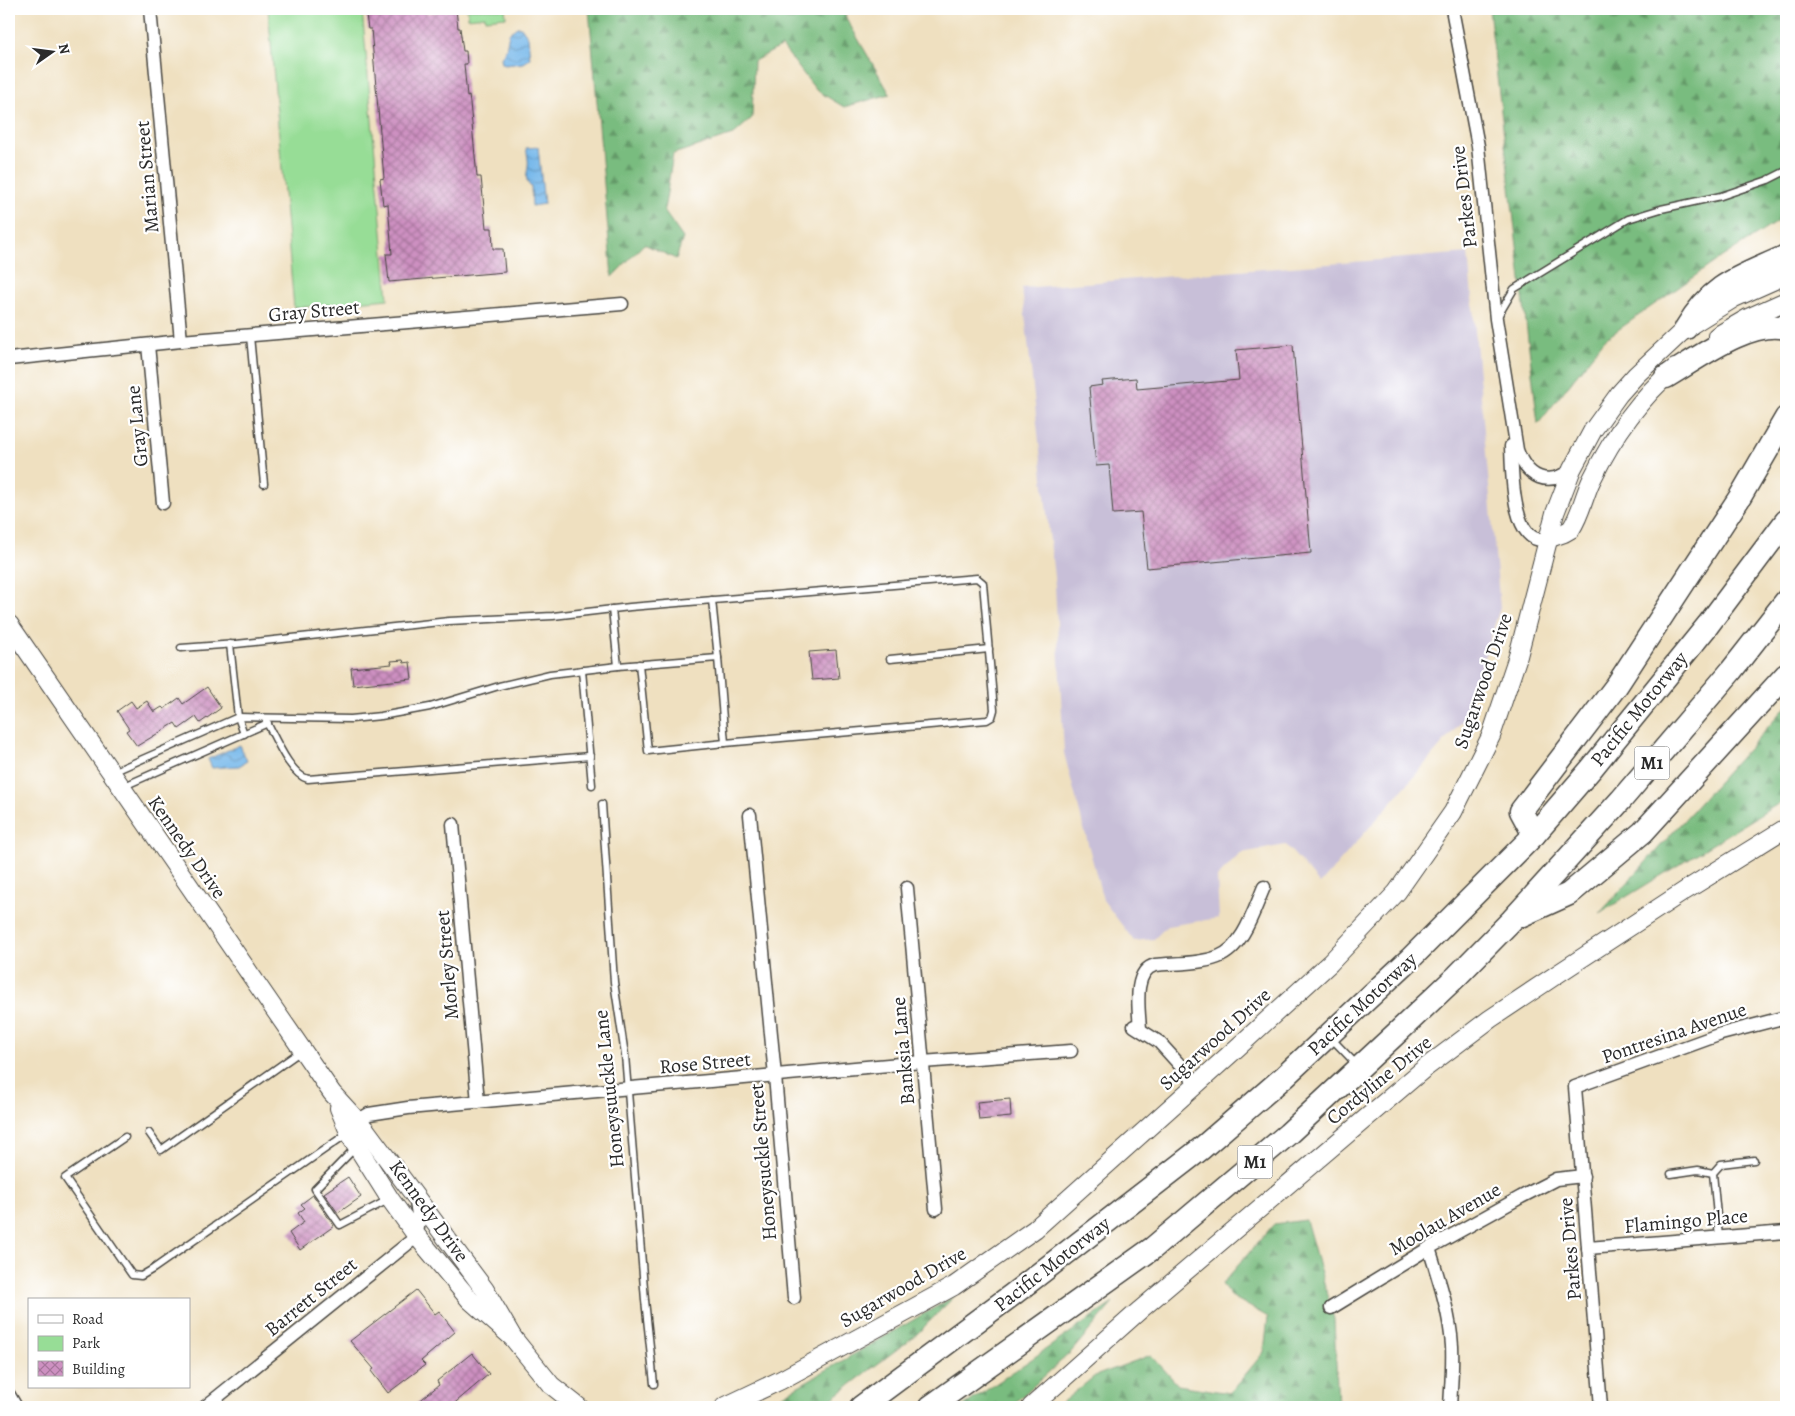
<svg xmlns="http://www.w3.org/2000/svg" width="1795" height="1416" viewBox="0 0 1795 1416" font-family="Alegreya,serif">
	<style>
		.industrial { fill: #c8bfd8 }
		.green { fill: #97dd96; stroke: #618460 }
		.forest { fill: url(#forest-firs); stroke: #527455 }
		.water { fill: url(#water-waves); stroke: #50718a }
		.building { fill: url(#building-cross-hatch) }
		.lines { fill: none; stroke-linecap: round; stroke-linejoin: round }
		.lane-casing { stroke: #484641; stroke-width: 9 }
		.street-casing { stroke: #484641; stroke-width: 15 }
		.secondary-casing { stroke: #484641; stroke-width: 20 }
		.highway-casing { stroke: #484641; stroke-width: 25 }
		.lane { stroke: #fff; stroke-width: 6 }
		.street { stroke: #fff; stroke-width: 12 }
		.secondary { stroke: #fff; stroke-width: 18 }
		.highway { stroke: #fff; stroke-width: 22 }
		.labels { text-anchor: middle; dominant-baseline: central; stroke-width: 4.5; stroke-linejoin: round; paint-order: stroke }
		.shield { fill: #fff; stroke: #6b6b6b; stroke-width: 1 }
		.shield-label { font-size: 19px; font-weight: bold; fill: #2b2b2b }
		.street-label { font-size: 20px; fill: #2b2b2b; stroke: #fff }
	</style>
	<defs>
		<pattern id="forest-firs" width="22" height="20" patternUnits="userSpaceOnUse" patternTransform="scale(1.25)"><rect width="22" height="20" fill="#79bc7f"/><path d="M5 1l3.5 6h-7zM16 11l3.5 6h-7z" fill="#639968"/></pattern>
		<pattern id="water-waves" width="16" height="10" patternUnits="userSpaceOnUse" patternTransform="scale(1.25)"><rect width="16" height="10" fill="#75b7ea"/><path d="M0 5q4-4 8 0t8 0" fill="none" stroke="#6095be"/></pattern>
		<pattern id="building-cross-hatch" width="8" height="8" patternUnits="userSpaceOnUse" patternTransform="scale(1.25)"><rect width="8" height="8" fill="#cd90c1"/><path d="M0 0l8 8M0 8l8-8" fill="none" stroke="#a7769d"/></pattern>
	</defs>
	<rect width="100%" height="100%" fill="#fff"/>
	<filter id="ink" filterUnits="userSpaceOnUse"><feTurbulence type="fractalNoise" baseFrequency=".02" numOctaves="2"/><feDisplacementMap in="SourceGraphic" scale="10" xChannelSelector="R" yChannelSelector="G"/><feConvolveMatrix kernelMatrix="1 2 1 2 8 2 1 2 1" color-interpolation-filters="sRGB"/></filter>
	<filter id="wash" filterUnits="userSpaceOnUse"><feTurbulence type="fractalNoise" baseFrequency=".0096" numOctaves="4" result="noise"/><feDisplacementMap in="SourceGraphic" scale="20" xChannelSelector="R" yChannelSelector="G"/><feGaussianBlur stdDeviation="1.12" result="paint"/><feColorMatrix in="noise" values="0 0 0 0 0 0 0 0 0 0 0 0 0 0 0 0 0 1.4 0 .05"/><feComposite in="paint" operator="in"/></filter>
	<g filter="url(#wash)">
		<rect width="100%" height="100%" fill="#efe0c0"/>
		<path class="industrial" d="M1468,253L1500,608L1465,718L1320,884L1286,845L1241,853L1217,877L1219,918L1167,926L1154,939L1134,941L1103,900L1064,753L1055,586L1022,288Z"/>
		<g class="green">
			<path d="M268,9H362L388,299L294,308Z"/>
			<path d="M467,9H505L506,17L485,19V16L468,18Z"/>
		</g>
		<g class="forest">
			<path d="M589,9H845L846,18L890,94L844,107L816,90L782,46L754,61L752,118L733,135L673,154L664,211L683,238L676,259L644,244L612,277Z"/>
			<path d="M1489,9H1786V216L1722,257L1605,339L1538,424Z"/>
			<path d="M1786,707V799L1600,913Z"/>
			<path d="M1306,1220L1334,1319L1338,1407H1056L1095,1376L1151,1355L1178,1385L1230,1393L1264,1352L1268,1317L1231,1296L1222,1284L1274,1224Z"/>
			<path d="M955,1296L917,1334L821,1407H756L776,1399Z"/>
			<path d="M1113,1303L1071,1352L1010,1407H962Z"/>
		</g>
		<g class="water">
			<path d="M517,27H521L528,37L530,58L523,63L505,65L502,63L501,58L506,49L509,33Z"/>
			<path d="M538,147L544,204L532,206L531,187C524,180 527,175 528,166C529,161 527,153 526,148Z"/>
			<path d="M240,745L247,761L239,766L212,768L208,759Z"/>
		</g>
		<g id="blocks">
			<g class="building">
				<path d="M370,9H393L394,13L427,9V13L456,9L458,28H460L463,51H466L467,64H464L467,97L469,96L470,103L477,177H481L486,228H492L493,249H503L505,272L389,282L386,254H392L388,204L383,205L380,179L384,178L371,29H368L366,15H371Z"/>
				<path d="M1293,345L1311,553L1147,568L1141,512L1113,514L1109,465L1096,466L1089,387L1103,385L1102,381L1136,378L1137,389L1239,380L1236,350Z"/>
				<path d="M836,650L839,678L812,680L809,652Z"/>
				<path d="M403,660L404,663L410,662L412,679L353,685L351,668L392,664L391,661Z"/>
				<path d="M207,687L221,708L200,723L196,717L179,729L175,723L137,746L126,731L129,729L117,711L131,701L136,708L147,701L154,712L162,707L164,709L179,698L183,704Z"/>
				<path d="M1010,1099L1011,1117L979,1120L977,1102Z"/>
				<path d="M348,1177L361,1197L338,1213L324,1193Z"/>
				<path d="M313,1195L334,1226L300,1250L289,1233L304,1222L298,1213L305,1208L301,1204Z"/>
				<path d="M416,1290L435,1314L439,1311L455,1332L421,1361L425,1365L388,1393L371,1371L374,1369L350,1341Z"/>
				<path d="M472,1353L489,1374L450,1407H412L439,1385L437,1381Z"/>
			</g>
		</g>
	</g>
	<g filter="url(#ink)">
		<use href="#blocks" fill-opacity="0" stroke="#484641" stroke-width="1"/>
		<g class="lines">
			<g class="lane-casing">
				<g id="lane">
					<path d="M1498,316L1514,289L1628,219L1661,209L1721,196L1768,180L1786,171"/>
					<path d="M250,336L264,484"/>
					<path d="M712,600L718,658"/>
					<path d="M612,609L618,666"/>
					<path d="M230,644L238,717L244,734"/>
					<path d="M890,659L989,649"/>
					<path d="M639,664L648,751L725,743"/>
					<path d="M582,670L592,785"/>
					<path d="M265,719C274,735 290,775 308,779L590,756"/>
					<path d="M113,772L238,717L351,719L381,716L430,707L499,686L550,674L618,666L718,658L725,743L987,720L992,717L994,710L983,583L977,578L630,607L553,616L449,621L236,644L181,648"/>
					<path d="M122,787L268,723"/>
					<path d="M602,804L614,982L625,1055L645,1300L654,1384"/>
					<path d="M1331,1038L1357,1065"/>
					<path d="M149,1133L161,1150L301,1051"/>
					<path d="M125,1137L65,1178L132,1275L141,1276L153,1269L348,1133"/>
					<path d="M355,1148L315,1189L340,1225L388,1200"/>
					<path d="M1671,1174L1698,1170L1713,1173"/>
					<path d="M1719,1237L1713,1173L1721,1164L1754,1160"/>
				</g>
			</g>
			<g class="street-casing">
				<g id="street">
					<path d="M150,9L181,341"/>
					<path d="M1452,9L1478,146L1496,319L1517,450C1527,478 1548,488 1572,469"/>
					<path d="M148,345L163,503"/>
					<path d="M9,359L181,341L622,304"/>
					<path d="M1511,446C1512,468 1511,548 1547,539"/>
					<path d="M750,815L775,1076L794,1298"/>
					<path d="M453,824L478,1102"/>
					<path d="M907,888L936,1209"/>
					<path d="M1134,1026L1159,1042L1197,1084"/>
					<path d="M1140,1029C1139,1010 1132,971 1155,965C1176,963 1199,964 1218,957C1243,948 1254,910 1264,887"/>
					<path d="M352,1124L369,1114L408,1108L922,1062L1071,1051"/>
					<path d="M1429,1248C1439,1280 1450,1313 1452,1346C1453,1366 1451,1387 1450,1407"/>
					<path d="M1588,1248L1786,1232"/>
					<path d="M1331,1308L1429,1248L1521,1197L1556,1179L1583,1176"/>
					<path d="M9,1395L16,1407"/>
					<path d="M205,1407L411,1241C423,1228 418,1214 415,1198"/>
					<path d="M1601,1407L1575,1087L1721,1034L1786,1017"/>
				</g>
			</g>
			<g class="secondary-casing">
				<g id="secondary">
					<path d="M1717,336L1748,318L1786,301"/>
					<path d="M1547,539L1564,533L1571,529C1581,514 1584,495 1592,479C1612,438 1640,398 1675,368"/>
					<path d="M9,624L332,1093L365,1129L485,1290L513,1338"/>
					<path d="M339,1108L351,1137L390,1199L416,1235L470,1300L513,1338L551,1385L579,1407"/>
					<path d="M724,1407L781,1380L954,1286L1035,1229L1238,1047L1330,963L1397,892L1453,812L1491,736L1518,656L1555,513L1572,469L1593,430L1619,394L1636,375L1686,328L1734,298L1786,275"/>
					<path d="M1031,1407L1140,1310L1425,1068L1490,1019L1559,973L1686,890L1786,828"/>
				</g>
			</g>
			<g class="highway-casing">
				<g id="highway">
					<path d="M1686,328C1713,282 1741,277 1786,256"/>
					<path d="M1666,377C1697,359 1749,319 1786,328"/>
					<path d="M1534,835L1521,811L1617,685L1740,497L1786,418"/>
					<path d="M1520,916L1569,894L1643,832L1786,675"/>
					<path d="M861,1407L1012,1295L1202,1148L1285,1076L1410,959L1534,835L1591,769L1708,625L1786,521"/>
					<path d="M930,1407L1153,1248L1288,1134L1400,1030L1457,976L1512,920L1621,800L1731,671L1786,601"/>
				</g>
			</g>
			<use href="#lane" class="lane"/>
			<use href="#street" class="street"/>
			<use href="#secondary" class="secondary"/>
			<use href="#highway" class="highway"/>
		</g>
	</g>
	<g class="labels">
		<g class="shield">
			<rect x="1634.5" y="746.5" width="35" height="33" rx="4"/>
			<rect x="1237.5" y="1145.5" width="35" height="33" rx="4"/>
		</g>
		<g class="shield-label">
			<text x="1652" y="763">M1</text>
			<text x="1255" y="1162">M1</text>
		</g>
		<g class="street-label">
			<text transform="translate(147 177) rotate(-95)">Marian Street</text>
			<text transform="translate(1464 197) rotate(-97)">Parkes Drive</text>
			<text transform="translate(314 311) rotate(-5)">Gray Street</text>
			<text transform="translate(137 426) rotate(-96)">Gray Lane</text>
			<text transform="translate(1483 681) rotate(-71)">Sugarwood Drive</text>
			<text transform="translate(1639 709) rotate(-51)">Pacific Motorway</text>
			<text transform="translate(187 847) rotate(55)">Kennedy Drive</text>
			<text transform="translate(447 965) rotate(-95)">Morley Street</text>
			<text transform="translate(1362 1004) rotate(-43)">Pacific Motorway</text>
			<text transform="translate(1674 1033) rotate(-19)">Pontresina Avenue</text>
			<text transform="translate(1215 1039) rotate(-42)">Sugarwood Drive</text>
			<text transform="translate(903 1051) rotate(-95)">Banksia Lane</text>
			<text transform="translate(705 1063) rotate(-5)">Rose Street</text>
			<text transform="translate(1379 1080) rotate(-39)">Cordyline Drive</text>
			<text transform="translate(609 1089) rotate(-96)">Honeysuuckle Lane</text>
			<text transform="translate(763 1162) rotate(-95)">Honeysuckle Street</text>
			<text transform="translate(429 1211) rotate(54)">Kennedy Drive</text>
			<text transform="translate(1445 1219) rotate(-30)">Moolau Avenue</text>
			<text transform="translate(1686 1221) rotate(-5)">Flamingo Place</text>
			<text transform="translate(1570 1249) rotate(-95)">Parkes Drive</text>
			<text transform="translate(1052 1264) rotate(-38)">Pacific Motorway</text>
			<text transform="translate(903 1287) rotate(-30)">Sugarwood Drive</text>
			<text transform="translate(311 1297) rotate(-39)">Barrett Street</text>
		</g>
	</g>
	<rect width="1795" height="1416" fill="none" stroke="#fff" stroke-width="30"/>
	<rect x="28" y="1298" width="162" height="90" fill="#ffffff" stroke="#aaaaaa"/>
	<rect x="38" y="1315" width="25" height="8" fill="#ffffff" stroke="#aaaaaa"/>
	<text x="72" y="1324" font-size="15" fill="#2b2b2b">Road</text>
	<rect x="38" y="1336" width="25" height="15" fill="#97dd96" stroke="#aaaaaa"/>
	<text x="72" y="1348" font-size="15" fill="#2b2b2b">Park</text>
	<rect x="38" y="1361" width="25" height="15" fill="url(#building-cross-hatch)" stroke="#aaaaaa"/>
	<text x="72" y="1374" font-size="15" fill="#2b2b2b">Building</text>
	<g transform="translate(52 52) rotate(76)" stroke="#ffffff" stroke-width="4" paint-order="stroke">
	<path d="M0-4L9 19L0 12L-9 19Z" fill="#2b2b2b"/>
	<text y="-8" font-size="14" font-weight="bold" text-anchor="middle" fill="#2b2b2b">N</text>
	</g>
</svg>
